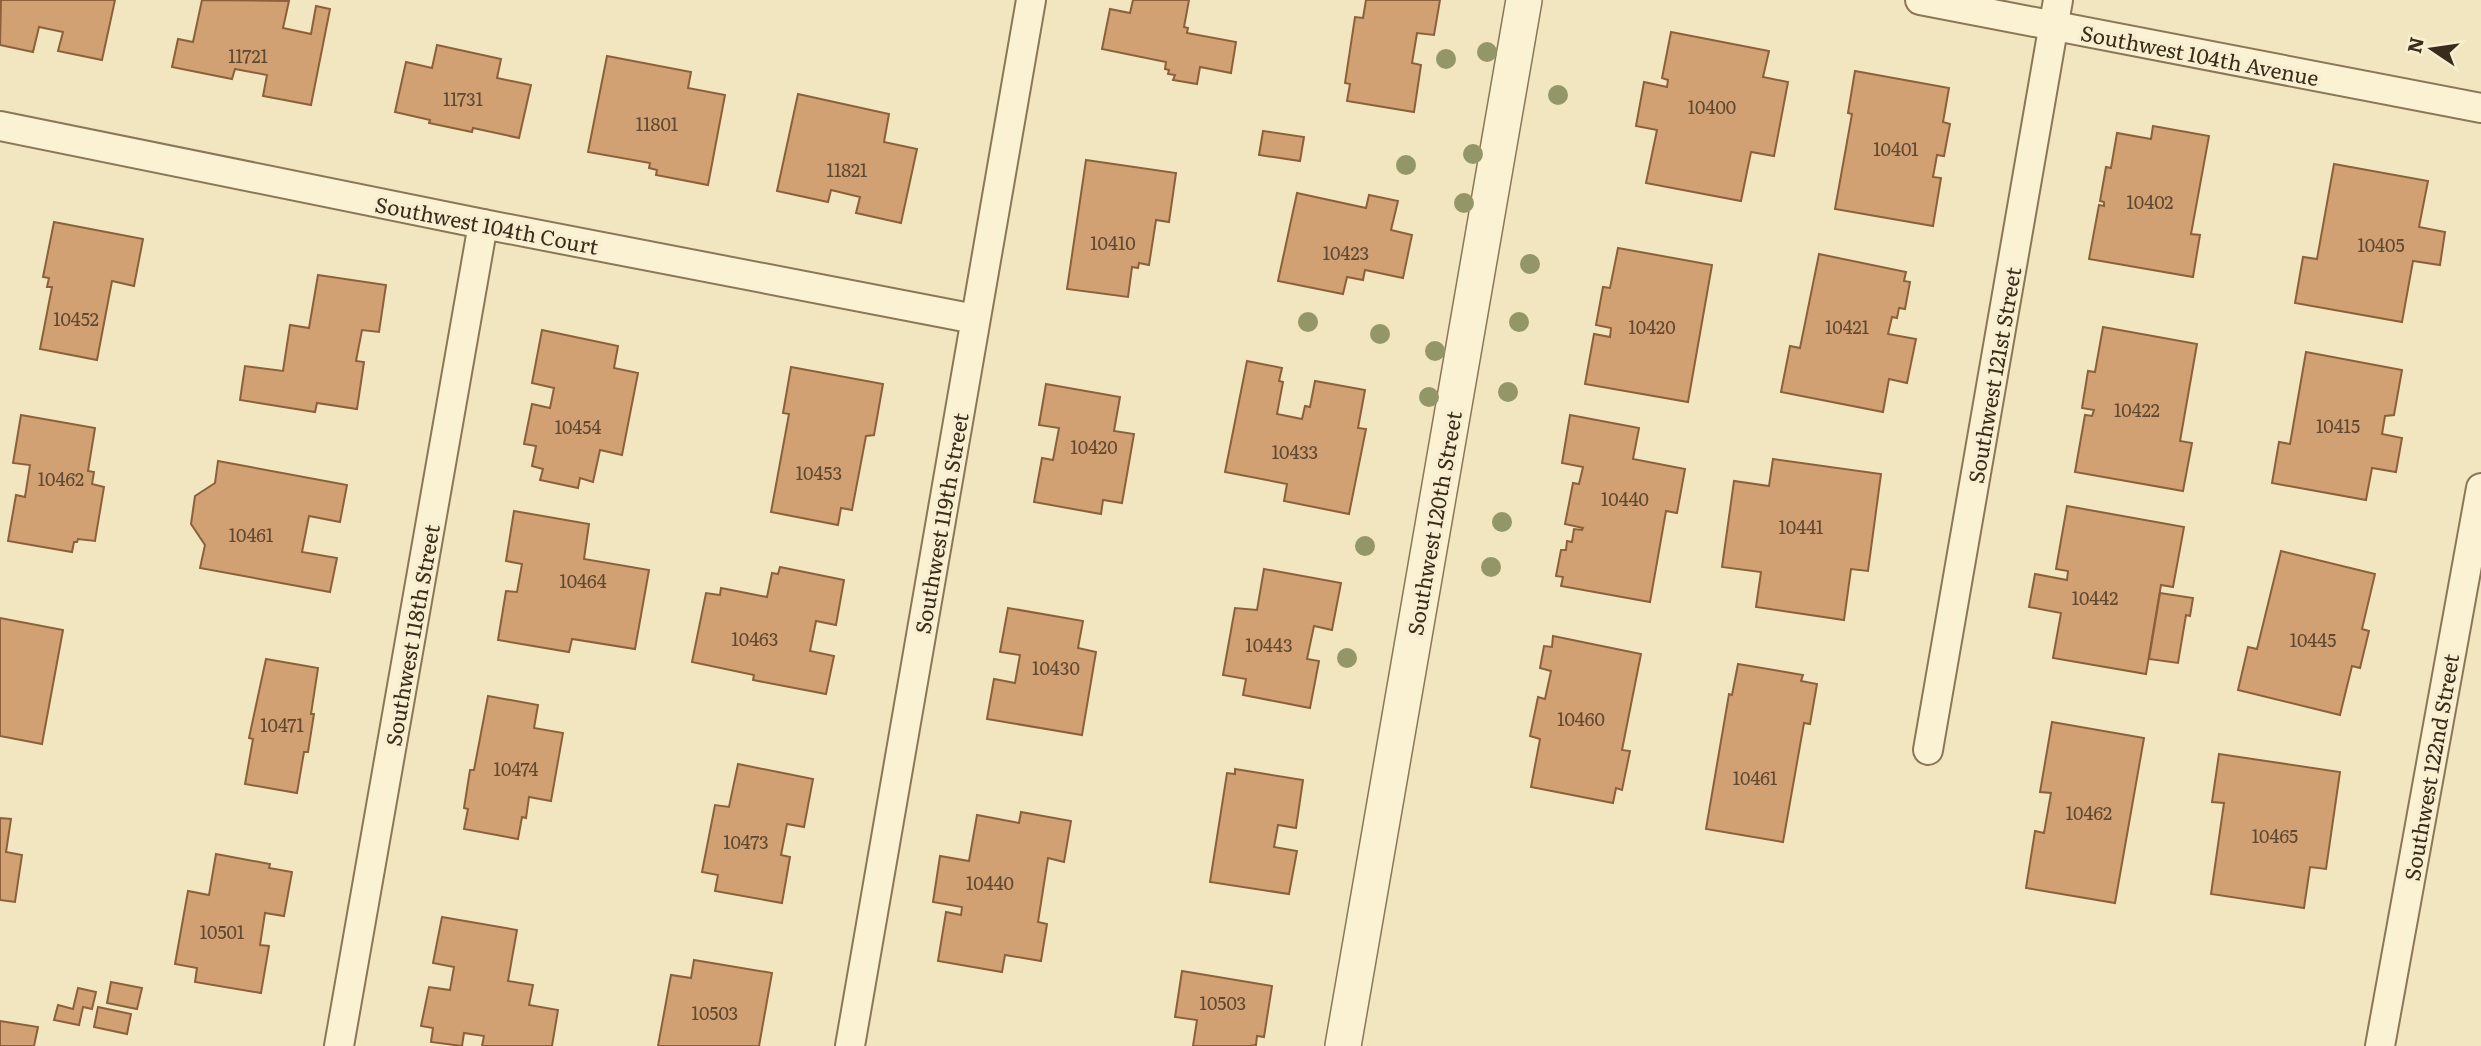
<svg xmlns="http://www.w3.org/2000/svg" width="2481" height="1046" viewBox="0 0 2481 1046" font-family="Literata,serif">
	<style>
		.building { fill: #d2a173; stroke: #8c603a; stroke-width: 2 }
		.lines { fill: none; stroke-linecap: round; stroke-linejoin: round }
		.minor-casing { stroke: #8b7656; stroke-width: 32 }
		.tertiary-casing { stroke: #8b7656; stroke-width: 38 }
		.minor { stroke: #fbf2d3; stroke-width: 28 }
		.tertiary { stroke: #fbf2d3; stroke-width: 35 }
		.tree { fill: #939768 }
		.labels { text-anchor: middle; dominant-baseline: central; stroke-width: 7; stroke-linejoin: round; paint-order: stroke }
		.number-label { font-size: 18px; fill: #5f4932 }
		.street-label { font-size: 21px; fill: #392c1c; stroke: #f8efd0 }
	</style>
	<rect width="100%" height="100%" fill="#f1e6bf"/>
	<g class="building">
		<path d="M1,0H115L102,60L58,51L63,32L39,27L33,52L0,45Z"/>
		<path d="M202,0L289,1L283,28L311,34L316,6L330,9L311,105L263,96L267,75L235,69L232,79L172,67L178,39L193,42Z"/>
		<path d="M1133,0H1189L1184,27L1188,28L1187,33L1236,42L1231,73L1200,67L1197,84L1173,80L1175,75L1168,74L1169,70L1165,69L1166,62L1102,49L1110,9L1130,13Z"/>
		<path d="M1366,0H1440L1434,35L1417,33L1412,63L1421,65L1414,112L1347,101L1350,84L1345,83L1355,17L1363,18Z"/>
		<path d="M1671,32L1769,51L1763,77L1788,82L1774,156L1751,152L1741,201L1646,183L1657,130L1636,126L1644,82L1667,87L1668,80L1662,78Z"/>
		<path d="M437,45L501,59L497,78L531,85L519,138L473,128L472,132L429,123L430,120L395,112L406,62L432,68Z"/>
		<path d="M607,56L691,72L688,88L725,95L708,185L656,175L657,170L649,168L650,163L588,152Z"/>
		<path d="M1855,71L1949,88L1943,122L1950,124L1944,156L1937,155L1933,177L1941,178L1933,226L1835,209L1852,114L1848,113Z"/>
		<path d="M798,94L889,114L884,142L917,149L901,223L856,213L860,197L831,190L828,202L777,191Z"/>
		<path d="M2153,126L2209,136L2191,234L2200,235L2193,277L2089,259L2099,205L2104,206V202L2100,201L2106,167L2111,168L2117,133L2151,139Z"/>
		<path d="M1263,131L1304,137L1300,161L1259,155Z"/>
		<path d="M1086,160L1176,173L1169,222L1156,220L1149,265L1139,263L1138,268L1132,267L1128,297L1067,289Z"/>
		<path d="M2334,164L2428,181L2419,227L2445,232L2440,265L2413,261L2402,322L2295,303L2303,257L2317,259Z"/>
		<path d="M1297,193L1366,208L1369,195L1398,201L1391,230L1412,235L1403,278L1365,270L1363,280L1347,277L1343,294L1278,281Z"/>
		<path d="M54,222L143,239L134,286L112,281L97,360L40,349L52,287H47L49,278L43,277Z"/>
		<path d="M1618,248L1712,265L1688,402L1585,384L1594,334L1610,337L1611,328L1596,325L1603,287L1610,288Z"/>
		<path d="M1819,254L1906,272L1904,281L1910,282L1905,309L1899,308L1897,318L1892,317L1888,334L1916,339L1907,383L1889,379L1883,412L1781,392L1790,346L1800,348Z"/>
		<path d="M318,275L386,285L379,332L362,330L356,361L364,362L357,409L317,403L315,412L240,400L245,366L283,371L290,325L309,328Z"/>
		<path d="M2103,327L2197,344L2180,441L2192,443L2183,491L2075,472L2085,415L2092,416L2094,410L2082,408L2088,371L2095,372Z"/>
		<path d="M542,330L618,346L614,368L638,373L622,455L600,450L593,482L580,478L578,488L540,480L543,469L532,466L536,446L524,444L532,404L550,408L554,388L532,383Z"/>
		<path d="M2306,352L2402,370L2394,415L2385,416L2382,434L2402,438L2396,472L2372,468L2366,500L2272,483L2279,442L2290,444Z"/>
		<path d="M1247,361L1282,368L1279,381L1283,382L1277,414L1302,419L1305,406L1310,407L1315,381L1365,390L1358,428L1366,429L1349,514L1284,501L1287,484L1225,472Z"/>
		<path d="M791,367L883,384L874,435L866,436L852,510L841,508L838,525L771,512L789,414L783,413Z"/>
		<path d="M1046,384L1120,397L1114,431L1134,434L1122,503L1103,500L1101,514L1034,502L1042,458L1053,460L1059,428L1039,425Z"/>
		<path d="M21,415L95,428L88,471L94,472L92,484L104,487L95,541L78,539L77,542H74L72,552L8,541L16,495L25,497L30,465L13,463Z"/>
		<path d="M1570,415L1639,428L1633,459L1685,469L1677,513L1666,511L1650,602L1561,586L1563,577L1556,576L1561,550H1566L1567,541L1572,542L1574,529L1582,530L1583,528L1565,524L1573,483L1579,484L1583,467L1562,463Z"/>
		<path d="M1773,459L1881,474L1868,571L1851,569L1844,620L1756,607L1761,572L1722,567L1734,481L1769,486Z"/>
		<path d="M218,461L347,485L340,522L309,516L302,552L337,558L330,592L200,568L205,545L191,524L195,496L215,483Z"/>
		<path d="M2067,506L2184,527L2173,587L2161,585L2146,674L2053,658L2061,613L2029,607L2035,574L2067,580L2068,571L2056,569Z"/>
		<path d="M514,511L589,524L584,559L649,570L635,649L572,639L569,652L498,640L506,591L517,592L522,564L506,561Z"/>
		<path d="M2281,551L2375,574L2362,629L2369,631L2360,668L2352,666L2340,715L2238,690L2248,647L2257,649Z"/>
		<path d="M780,567L844,580L836,625L816,621L810,651L834,656L826,694L753,680L754,675L692,662L706,593L720,595L721,588L767,597L772,573L778,574Z"/>
		<path d="M1264,569L1341,583L1332,630L1314,626L1307,659L1319,661L1310,708L1243,695L1246,679L1223,675L1235,608L1257,610Z"/>
		<path d="M2160,593L2193,598L2190,616L2186,615L2178,663L2149,659Z"/>
		<path d="M1008,608L1083,621L1078,648L1096,652L1082,735L987,719L994,679L1015,683L1020,655L1000,652Z"/>
		<path d="M0,618L63,630L42,744L0,736Z"/>
		<path d="M1553,636L1641,654L1622,750L1630,751L1622,790L1616,788L1613,803L1531,787L1540,739L1530,736L1538,697L1545,699L1551,671L1540,668L1544,646L1552,647Z"/>
		<path d="M266,659L318,668L311,714H314L308,752H304L297,793L245,784L253,739L249,738Z"/>
		<path d="M1738,664L1803,675L1801,681L1817,684L1810,724L1804,723L1783,842L1706,829L1729,694L1732,695Z"/>
		<path d="M488,696L538,705L534,728L563,733L551,801L529,797L526,818L522,817L518,839L464,829L468,809L464,808L470,770H474Z"/>
		<path d="M2052,722L2144,738L2115,903L2026,888L2035,831L2044,833L2051,793L2040,792Z"/>
		<path d="M2219,754L2340,772L2326,869L2310,867L2304,908L2211,894L2224,803L2212,802Z"/>
		<path d="M738,764L813,779L804,827L787,824L781,855L790,857L782,903L715,891L718,875L702,872L715,805L729,807Z"/>
		<path d="M1235,769L1303,780L1296,828L1278,825L1274,847L1297,851L1289,894L1210,882L1227,773L1235,774Z"/>
		<path d="M1021,812L1071,821L1064,862L1048,858L1038,922L1047,924L1041,961L1005,955L1002,972L938,961L946,912L961,915L962,907L933,902L940,856L969,861L977,815L1019,823Z"/>
		<path d="M0,818L11,819L6,852L22,855L15,902L0,900Z"/>
		<path d="M216,854L270,864L269,868L292,872L284,916L265,913L260,945L269,946L261,993L195,982L197,968L175,964L188,891L209,895Z"/>
		<path d="M442,917L517,930L508,981L533,985L529,1005L558,1010L552,1046H482L484,1036L464,1033L462,1046L431,1042L433,1028L421,1026L429,987L450,990L454,967L433,963Z"/>
		<path d="M694,960L772,973L759,1046H658L671,975L691,978Z"/>
		<path d="M1182,971L1272,986L1264,1037L1257,1036L1256,1045L1250,1046H1193L1197,1020L1175,1017Z"/>
		<path d="M111,982L142,988L137,1009L107,1003Z"/>
		<path d="M78,988L96,992L92,1009L83,1007L79,1025L54,1020L58,1005L73,1009Z"/>
		<path d="M98,1007L131,1014L127,1034L94,1027Z"/>
		<path d="M0,1021L38,1027L34,1046H0Z"/>
	</g>
	<g class="lines">
		<g class="minor-casing">
			<g id="minor">
				<path d="M1920,0L2481,108"/>
				<path d="M0,126L483,224L975,319"/>
				<path d="M1928,750L2058,0"/>
				<path d="M339,1046L483,224"/>
				<path d="M850,1046L1031,0"/>
				<path d="M2380,1046L2481,488"/>
			</g>
		</g>
		<g class="tertiary-casing">
			<path id="tertiary" d="M1343,1046L1524,0"/>
		</g>
		<use href="#minor" class="minor"/>
		<use href="#tertiary" class="tertiary"/>
	</g>
	<g class="tree">
		<circle cx="1487" cy="52" r="10"/>
		<circle cx="1446" cy="59" r="10"/>
		<circle cx="1558" cy="95" r="10"/>
		<circle cx="1473" cy="154" r="10"/>
		<circle cx="1406" cy="165" r="10"/>
		<circle cx="1464" cy="203" r="10"/>
		<circle cx="1530" cy="264" r="10"/>
		<circle cx="1308" cy="322" r="10"/>
		<circle cx="1519" cy="322" r="10"/>
		<circle cx="1380" cy="334" r="10"/>
		<circle cx="1435" cy="351" r="10"/>
		<circle cx="1508" cy="392" r="10"/>
		<circle cx="1429" cy="397" r="10"/>
		<circle cx="1502" cy="522" r="10"/>
		<circle cx="1365" cy="546" r="10"/>
		<circle cx="1491" cy="567" r="10"/>
		<circle cx="1347" cy="658" r="10"/>
	</g>
	<g class="labels">
		<g class="number-label">
			<text x="248" y="55">11721</text>
			<text x="463" y="98">11731</text>
			<text x="1712" y="106">10400</text>
			<text x="657" y="123">11801</text>
			<text x="1896" y="148">10401</text>
			<text x="847" y="169">11821</text>
			<text x="2150" y="201">10402</text>
			<text x="1113" y="242">10410</text>
			<text x="2381" y="244">10405</text>
			<text x="1346" y="252">10423</text>
			<text x="76" y="318">10452</text>
			<text x="1652" y="326">10420</text>
			<text x="1847" y="326">10421</text>
			<text x="2137" y="409">10422</text>
			<text x="2338" y="425">10415</text>
			<text x="578" y="426">10454</text>
			<text x="1094" y="446">10420</text>
			<text x="1295" y="451">10433</text>
			<text x="819" y="472">10453</text>
			<text x="61" y="478">10462</text>
			<text x="1625" y="498">10440</text>
			<text x="1801" y="526">10441</text>
			<text x="251" y="534">10461</text>
			<text x="583" y="580">10464</text>
			<text x="2095" y="597">10442</text>
			<text x="755" y="638">10463</text>
			<text x="2313" y="639">10445</text>
			<text x="1269" y="644">10443</text>
			<text x="1056" y="667">10430</text>
			<text x="1581" y="718">10460</text>
			<text x="282" y="724">10471</text>
			<text x="516" y="768">10474</text>
			<text x="1755" y="777">10461</text>
			<text x="2089" y="812">10462</text>
			<text x="2275" y="835">10465</text>
			<text x="746" y="841">10473</text>
			<text x="990" y="882">10440</text>
			<text x="222" y="931">10501</text>
			<text x="1223" y="1002">10503</text>
			<text x="715" y="1012">10503</text>
		</g>
		<g class="street-label">
			<text transform="translate(2200 54) rotate(11)">Southwest 104th Avenue</text>
			<text transform="translate(487 224) rotate(11)">Southwest 104th Court</text>
			<text transform="translate(1993 375) rotate(-80)">Southwest 121st Street</text>
			<text transform="translate(940 523) rotate(-80)">Southwest 119th Street</text>
			<text transform="translate(1433 523) rotate(-80)">Southwest 120th Street</text>
			<text transform="translate(411 635) rotate(-80)">Southwest 118th Street</text>
			<text transform="translate(2430 767) rotate(-80)">Southwest 122nd Street</text>
		</g>
	</g>
	<g transform="translate(2432 49) rotate(283)" stroke="#f8efd0" stroke-width="5" paint-order="stroke">
	<path d="M0-5L12 26L0 18L-12 26Z" fill="#392c1c"/>
	<text y="-10" font-size="19" font-weight="bold" text-anchor="middle" fill="#392c1c">N</text>
	</g>
</svg>
